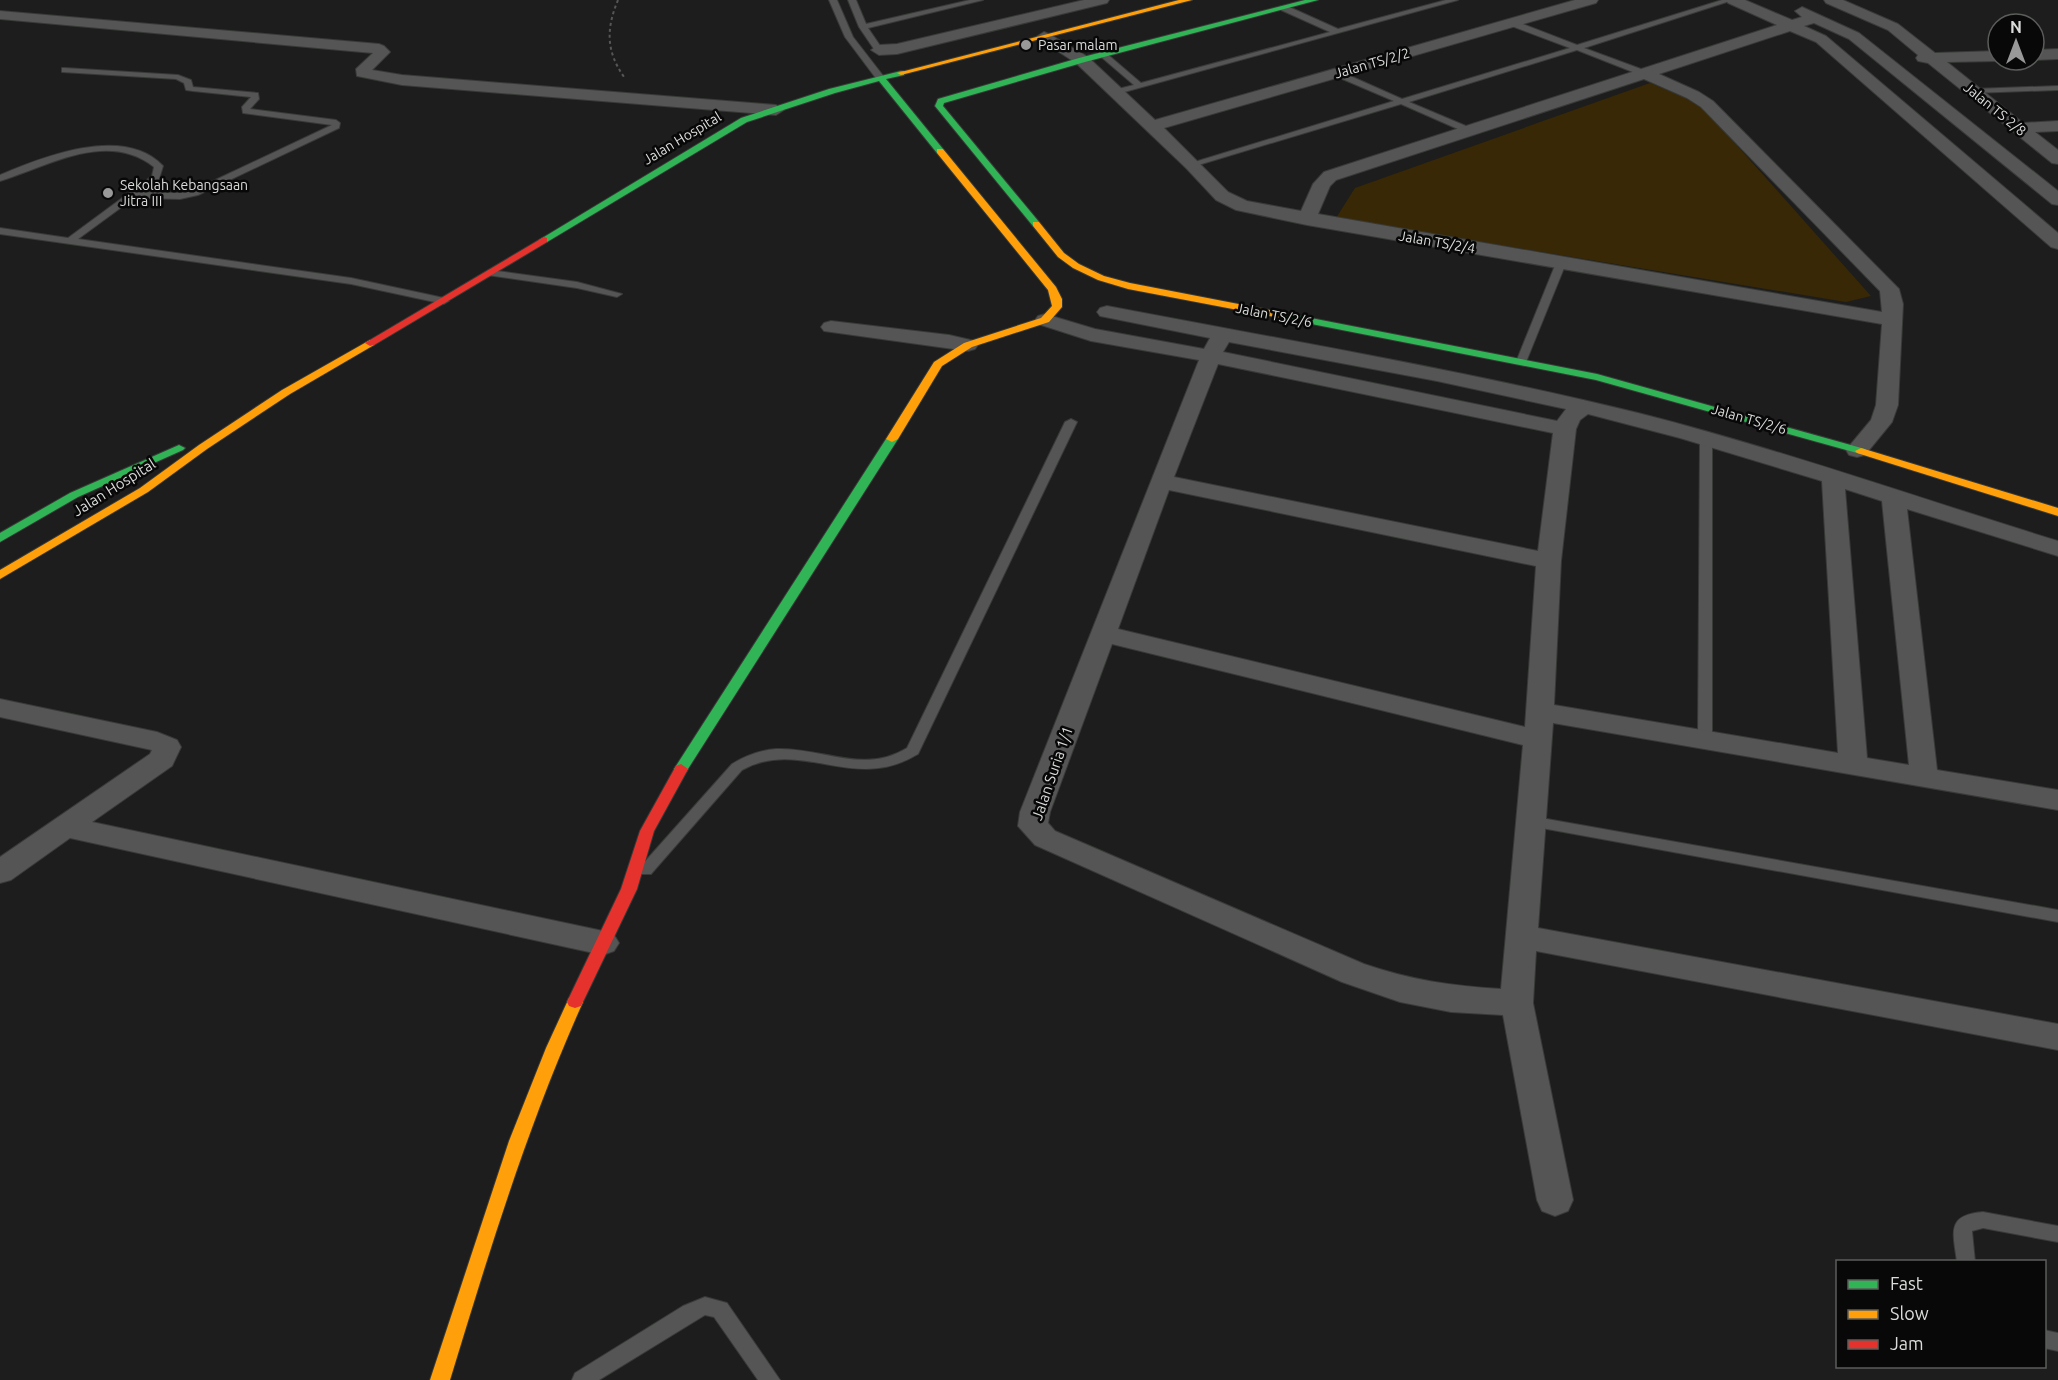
<svg xmlns="http://www.w3.org/2000/svg" width="2058" height="1380" viewBox="0 0 2058 1380" font-family="Ubuntu,sans-serif">
	<style>
		.green { fill: #392806 }
		.lines { fill: none; stroke-linecap: round; stroke-linejoin: round }
		.lane-casing { stroke: #383a38; stroke-width: 2 }
		.street-casing { stroke: #383a38; stroke-width: 2 }
		.fast-casing { stroke: #383a38; stroke-width: 2 }
		.slow-casing { stroke: #383a38; stroke-width: 2 }
		.jam-casing { stroke: #383a38; stroke-width: 2 }
		.path { stroke: #565656; stroke-width: 2; stroke-dasharray: 3 3; stroke-linecap: butt }
		.lane { fill: #545554; fill-rule: evenodd }
		.street { fill: #545554; fill-rule: evenodd }
		.fast { fill: #30b455; fill-rule: evenodd }
		.slow { fill: #ff9f0a; fill-rule: evenodd }
		.jam { fill: #e5322d; fill-rule: evenodd }
		.poi-dot { fill: #989998; stroke: #070807; stroke-width: 2 }
		.labels { text-anchor: middle; dominant-baseline: central; stroke-width: 5; stroke-linejoin: round; paint-order: stroke }
		.far-poi-label { font-size: 14px; fill: #dadcda; stroke: #070807; text-anchor: start }
		.far-street-label { font-size: 14px; fill: #dadcda; stroke: #070807 }
		.street-label { font-size: 15px; fill: #dadcda; stroke: #070807 }
	</style>
	<rect width="100%" height="100%" fill="#1c1d1c"/>
	<path class="green" d="M1650,83L1700,104L1871,296L1846,302L1336,218L1355,188Z"/>
	<g class="lines">
		<g class="lane-casing">
			<g id="lane">
				<path d="M829,0H837L853,37L884,77V81H878L845,37Z"/>
				<path d="M848,0H856L866,24L970,0H983L868,28L883,50L879,52H876L859,27Z"/>
				<path d="M1446,0H1458L1117,94H1114V90L1134,85L1099,55L1106,53L1141,83L1330,32L1281,10V6H1287L1338,29Z"/>
				<path d="M1722,0H1733L1584,48L1649,72V76H1643L1577,50L1409,102L1473,129V133H1467L1401,104L1195,166L1188,164L1394,101L1333,75V71H1339L1402,99L1570,48L1509,25V21H1515L1577,45Z"/>
				<path d="M65,68L178,75L191,80L193,87L258,93L259,99L250,109L336,120L340,123L339,128L198,195L180,199L134,198L78,239L351,278L444,298L449,301L444,304L351,284L0,234V228L68,238L152,176L154,167C107,130 49,166 0,181V175C45,156 124,125 163,166L159,179L141,192L180,193L192,191L332,125L243,113L242,107L251,97L193,91L186,90L184,83L176,79L62,72V68Z"/>
				<path d="M2058,86V90L1973,93L1969,91L1973,89Z"/>
				<path d="M1561,260L1566,263L1526,362L1525,364H1517L1516,362L1556,263Z"/>
				<path d="M490,270L577,282L622,294L617,297L577,288L487,275V271Z"/>
				<path d="M1071,419L1077,422L918,754C853,794 802,737 742,770L651,874H641L638,870L641,866L732,764C745,756 761,750 776,749C823,747 863,775 907,748L1065,422Z"/>
				<path d="M1706,435L1712,438V741L1705,746L1698,741L1700,438Z"/>
				<path d="M1530,816L2058,910V922L1525,825L1523,821L1525,817Z"/>
				<path d="M1983,1212L2058,1226V1242L1983,1228L1972,1231L1975,1262H1957C1953,1232 1946,1215 1983,1212Z"/>
				<path d="M705,1297L727,1303L780,1380H758L714,1317L705,1315L599,1380H572L575,1373L683,1306Z"/>
				<path d="M2044,1330L2058,1333V1351L2044,1348Z"/>
			</g>
		</g>
		<g class="street-casing">
			<g id="street">
				<path d="M1084,0H1109L1107,3L897,54L879,55L871,50L879,45L897,44Z"/>
				<path d="M1575,0H1598L1596,3L1164,128L1228,192L1247,201L1301,211L1313,184L1324,172L1777,25L1728,3L1726,0H1745L1792,20L1802,17L1795,11L1802,7L1859,33L2058,191V205L2052,204L1849,39L1814,23L1804,26L1826,36L2058,233V249L2051,247L1816,42L1790,31L1659,74L1699,92L1713,101L1899,289L1903,304L1898,405L1892,422L1865,455L1857,457L1849,455L1846,450L1871,420L1876,405L1882,324L1307,225L1236,210L1216,200L1186,168L1076,63L1036,37L1044,32L1049,34L1088,57L1155,120ZM1644,79L1687,98L1701,107L1880,291L1882,312L1318,214L1330,186L1336,180Z"/>
				<path d="M1824,0H1843L1898,24L1935,53L1998,51V60H2001L1998,61L1947,62L2023,123L2058,121V131L2035,132L2058,150V164L2052,163L1928,63L1918,61L1916,58L1918,55L1888,30L1826,3Z"/>
				<path d="M0,11L379,44L384,46L390,52L372,70L402,75L776,105L784,110L776,115L402,85L357,76L356,69L373,53L0,19Z"/>
				<path d="M2058,49V59L2034,60V50Z"/>
				<path d="M1107,306C1284,340 1463,370 1638,413C1780,449 1918,498 2058,541V556L1907,509L1937,770L2058,790V810L1553,723L1538,928L2058,1024V1050L1536,951L1533,1003L1573,1200L1568,1211L1555,1216L1542,1211L1537,1200L1503,1015L1451,1012L1400,1002L1342,982L1035,845L1018,826L1020,812L1199,360L1091,341L1038,324L1035,320L1038,316L1045,314L1095,329L1204,349L1210,338L1100,316L1097,312L1100,308ZM1229,342L1437,381L1566,409L1557,421L1223,352ZM1218,364L1553,433L1538,551L1174,477ZM1588,414L1680,438L1822,481L1838,753L1554,705L1561,561L1576,429L1580,420ZM1845,489L1882,501L1909,765L1867,758ZM1169,490L1536,566L1525,727L1118,629ZM1112,644L1523,745L1501,989C1453,986 1410,980 1364,964L1055,831L1048,823L1050,812Z"/>
				<path d="M831,321L949,335L975,341L978,345L975,349L968,351L824,331L821,327L824,323Z"/>
				<path d="M0,699L157,732L177,740L181,747L172,766L92,822L603,931L614,935L619,943L614,951L603,955L70,838L11,880L0,883V857L150,754L152,750L0,717Z"/>
			</g>
		</g>
		<g class="fast-casing">
			<g id="fast">
				<path d="M1305,0H1318L1085,62L944,103L943,106L1039,222V226H1033L935,106L938,99L1079,58Z"/>
				<path d="M901,71H904V75L886,79L943,149V153H937L879,81L835,93L747,122L547,242L539,240L741,118L829,89Z"/>
				<path d="M1280,312L1597,374L1865,449L1867,451L1861,454L1857,453L1596,380L1276,317L1275,315Z"/>
				<path d="M892,436L898,439L686,772H676L674,769L676,766L886,439Z"/>
				<path d="M179,445L185,448L183,450L78,497L0,542V533L70,493Z"/>
			</g>
		</g>
		<g class="slow-casing">
			<g id="slow">
				<path d="M1179,0H1192L901,75L897,73Z"/>
				<path d="M937,149H943L1056,287L1062,299V307L1049,322L972,347L942,366L898,439L892,442L886,439L934,362L964,343L1041,318L1052,306L1048,290L937,153Z"/>
				<path d="M1033,222H1039L1064,253L1079,264L1104,276L1130,283L1280,312L1285,315L1280,318L1128,289L1098,280L1073,268L1058,257L1033,226Z"/>
				<path d="M370,340L375,343L374,345L290,394L207,449L148,492L0,579V570L140,488L199,445L282,390Z"/>
				<path d="M1861,448L2058,508V516L1857,453L1855,451Z"/>
				<path d="M575,996L581,998L583,1002C528,1124 489,1252 450,1380H430L509,1141L546,1048L569,998Z"/>
			</g>
		</g>
		<g class="jam-casing">
			<g id="jam">
				<path d="M544,237L547,238V242L374,345L370,346L365,343Z"/>
				<path d="M681,764L688,769L654,831L637,889L581,1006L575,1008L569,1006L567,1002L621,889L640,831L676,766Z"/>
			</g>
		</g>
		<path class="path" d="M618,0C606,29 606,51 624,77"/>
		<use href="#lane" class="lane"/>
		<use href="#street" class="street"/>
		<use href="#fast" class="fast"/>
		<use href="#slow" class="slow"/>
		<use href="#jam" class="jam"/>
	</g>
	<g class="poi-dot">
		<circle cx="1026" cy="45" r="6"/>
		<circle cx="108" cy="193" r="6"/>
	</g>
	<g class="labels">
		<g class="far-poi-label">
			<text x="1038" y="45">Pasar malam</text>
			<text x="120" y="185">Sekolah Kebangsaan<tspan x="120" dy="16">Jitra III</tspan></text>
		</g>
		<g class="far-street-label">
			<text transform="translate(1372 63) rotate(-16)">Jalan TS/2/2</text>
			<text transform="translate(1995 109) rotate(39)">Jalan TS 2/8</text>
			<text transform="translate(682 138) rotate(-31)">Jalan Hospital</text>
			<text transform="translate(1437 242) rotate(10)">Jalan TS/2/4</text>
			<text transform="translate(1274 315) rotate(11)">Jalan TS/2/6</text>
			<text transform="translate(1749 419) rotate(16)">Jalan TS/2/6</text>
		</g>
		<g class="street-label">
			<text transform="translate(114 487) rotate(-32)">Jalan Hospital</text>
			<text transform="translate(1052 773) rotate(-71)">Jalan Suria 1/1</text>
		</g>
	</g>
	<rect x="1836" y="1260" width="210" height="108" fill="#070807" stroke="#5b5d5b" stroke-width="1.5"/>
	<rect x="1848" y="1280" width="30" height="9" fill="#30b455" stroke="#5b5d5b" stroke-width="1.5"/>
	<text x="1890" y="1290" font-size="18" fill="#dadcda">Fast</text>
	<rect x="1848" y="1310" width="30" height="9" fill="#ff9f0a" stroke="#5b5d5b" stroke-width="1.5"/>
	<text x="1890" y="1320" font-size="18" fill="#dadcda">Slow</text>
	<rect x="1848" y="1340" width="30" height="9" fill="#e5322d" stroke="#5b5d5b" stroke-width="1.5"/>
	<text x="1890" y="1350" font-size="18" fill="#dadcda">Jam</text>
	<g transform="translate(2016 42)"><circle r="28" fill="#070807" stroke="#5b5d5b" stroke-width="1.5"/>
	<path d="M0-4.5L10 22L0 15L-10 22Z" fill="#989998"/>
	<text y="-9" font-size="16" font-weight="bold" text-anchor="middle" fill="#dadcda">N</text>
	</g>
</svg>
